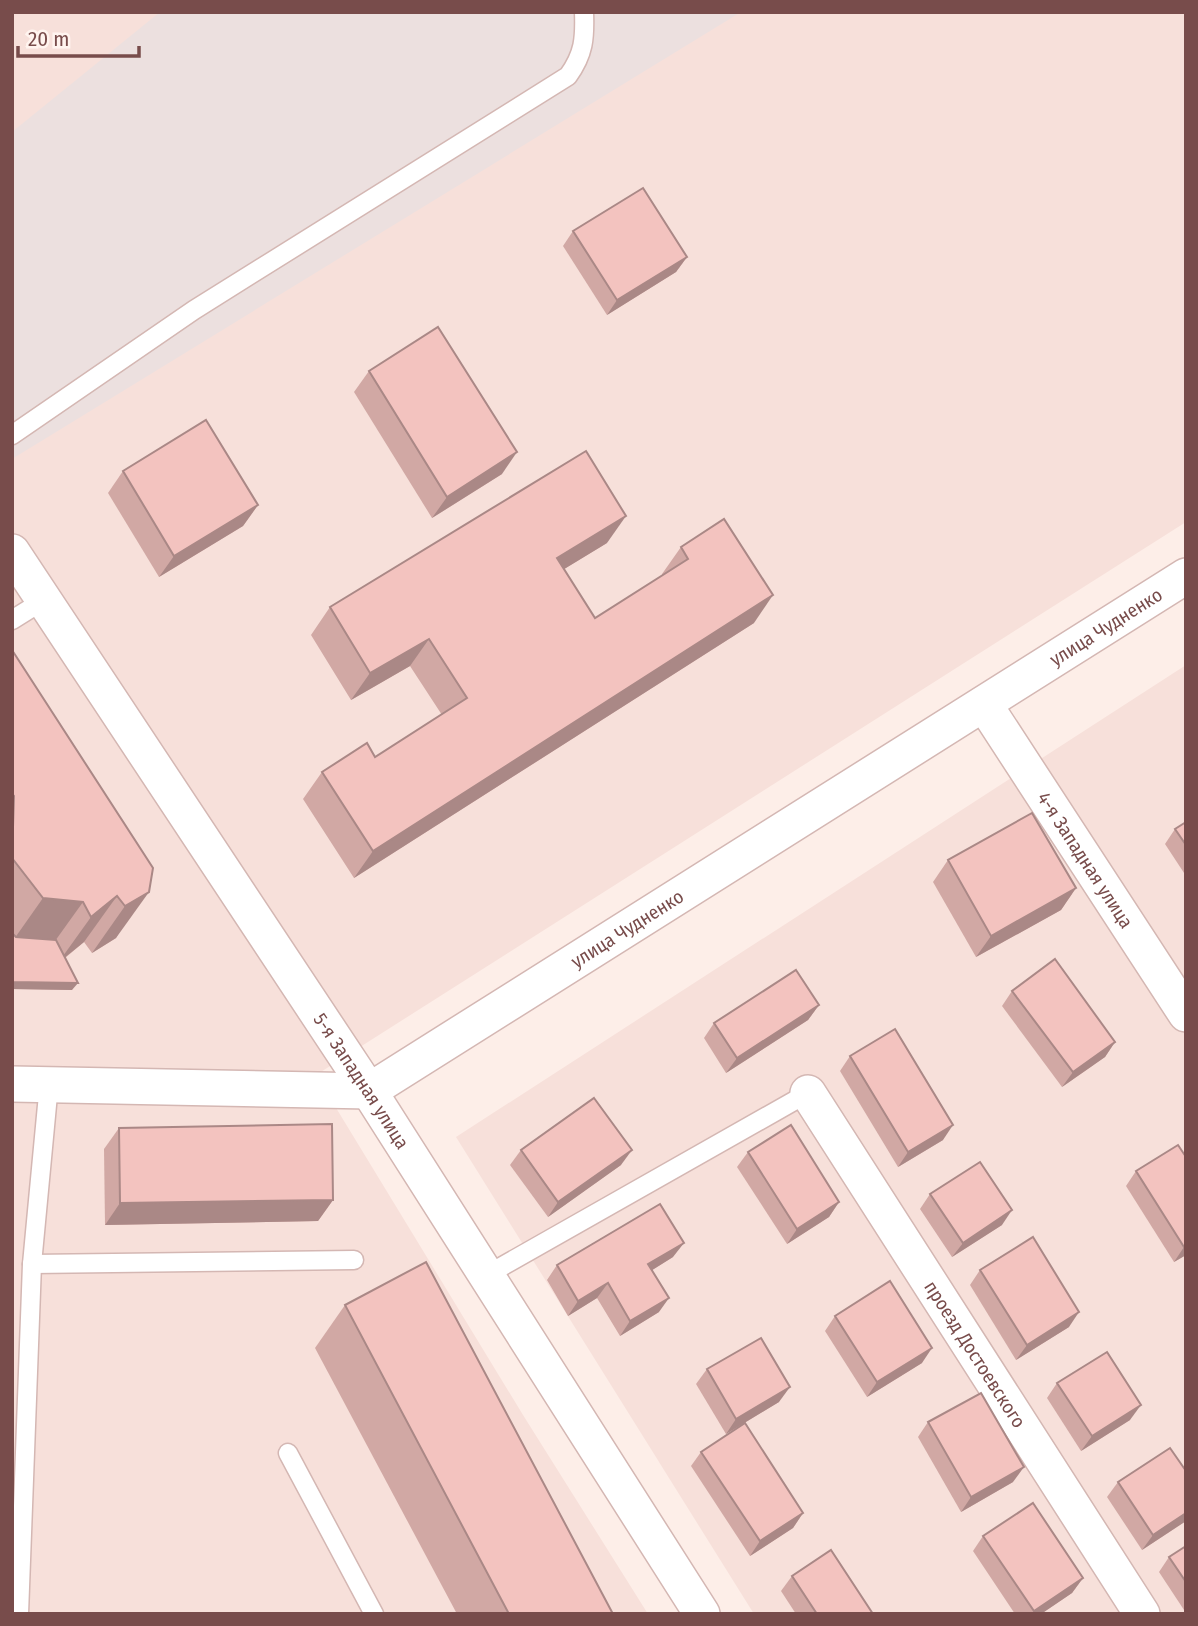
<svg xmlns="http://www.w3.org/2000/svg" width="1198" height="1626" viewBox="0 0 1198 1626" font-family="'Fira Sans Condensed',sans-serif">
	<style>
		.residential { fill: #f7e0da }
		.industrial { fill: #ece0df }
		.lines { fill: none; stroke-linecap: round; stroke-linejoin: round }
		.service-casing { stroke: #d4b7b3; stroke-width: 21 }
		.minor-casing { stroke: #d4b7b3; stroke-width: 38 }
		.service { stroke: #fff; stroke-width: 18 }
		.minor { stroke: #fff; stroke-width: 35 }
		.wall { fill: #d1a8a4 }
		.shaded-wall { fill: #aa8886 }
		.building { fill: #f3c3bf; stroke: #aa8886; stroke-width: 2 }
		.labels { text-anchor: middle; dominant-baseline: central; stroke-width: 5; stroke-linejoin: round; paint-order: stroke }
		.street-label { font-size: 19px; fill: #784c4b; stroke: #fff4ef }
	</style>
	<rect width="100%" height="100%" fill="#fdeee8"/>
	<g class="residential">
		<path d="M12,12H1186V522L316,1075L523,1415L648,1614H12Z"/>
		<path d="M1186,665V1614H754L456,1137Z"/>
	</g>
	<path class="industrial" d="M160,12H741L12,459V132Z"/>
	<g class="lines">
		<g class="service-casing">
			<g id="service">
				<path d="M12,435L194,310L568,76C584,54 585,38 584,12"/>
				<path d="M12,620L44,600"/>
				<path d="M32,1264L354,1260"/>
				<path d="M485,1276L808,1093"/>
				<path d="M288,1453L374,1614"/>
				<path d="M19,1614L32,1264L49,1084"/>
			</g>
		</g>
		<g class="minor-casing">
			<g id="minor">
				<path id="s1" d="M12,552L369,1091L702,1614"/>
				<path id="s2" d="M984,704L1186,1014"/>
				<path id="s3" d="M12,1084L369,1091L1186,576"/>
				<path id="s4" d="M808,1093L1142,1614"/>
			</g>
		</g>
		<use href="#service" class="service"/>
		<use href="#minor" class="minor"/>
	</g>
	<g class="wall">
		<path d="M573,231L687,257L676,272L607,315L563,246Z"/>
		<path d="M369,371L502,474L432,518L354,392Z"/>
		<path d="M123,471L258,505L243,526L159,577L108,493Z"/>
		<path d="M607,543L564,569L595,618L662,576V574L681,547L754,623L354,878L303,799L322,772L375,757L442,715L410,666L351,700L311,635L330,607Z"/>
		<path d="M12,650L153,868L116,938L92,953L84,942L65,958L72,990L12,989Z"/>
		<path d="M1186,822V876L1165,844L1175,829Z"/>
		<path d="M948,860L1076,888L1061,910L976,957L933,882Z"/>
		<path d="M1012,991L1115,1042L1105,1057L1062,1087L1002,1006Z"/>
		<path d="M819,1005L808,1020L726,1073L704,1038L714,1023Z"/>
		<path d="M850,1056L943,1140L898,1167L840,1071Z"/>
		<path d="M119,1128L333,1200L318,1221L105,1225L104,1149Z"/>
		<path d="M521,1150L621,1165L548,1217L510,1165Z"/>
		<path d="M748,1152L839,1202L829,1217L787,1244L737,1167Z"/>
		<path d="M1186,1157V1255L1174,1262L1126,1186L1136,1171Z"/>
		<path d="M930,1194L1002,1225L952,1257L920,1209Z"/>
		<path d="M673,1257L652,1270L659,1312L620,1336L597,1298L568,1316L547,1280L557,1265Z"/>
		<path d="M980,1270L1069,1327L1016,1360L970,1285Z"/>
		<path d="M345,1305L613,1614H457L315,1348Z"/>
		<path d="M835,1316L922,1363L867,1397L825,1331Z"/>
		<path d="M707,1369L779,1402L726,1434L696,1384Z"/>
		<path d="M1057,1383L1130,1420L1081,1451L1047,1398Z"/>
		<path d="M928,1422L1013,1482L961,1512L918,1437Z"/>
		<path d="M701,1452L803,1513L793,1528L750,1556L691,1466Z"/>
		<path d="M1118,1482L1186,1521L1142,1550L1107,1497Z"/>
		<path d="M983,1536L1083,1578L1072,1593L1041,1614H1015L973,1551Z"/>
		<path d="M1186,1546V1613L1159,1572L1169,1557Z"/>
		<path d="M792,1576L873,1614H796L781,1591Z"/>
	</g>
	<g class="shaded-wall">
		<path d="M687,257L676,272L607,315L617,300Z"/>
		<path d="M517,452L502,474L432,518L447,497Z"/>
		<path d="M258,505L243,526L159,577L174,556Z"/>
		<path d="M626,516L607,543L538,585L557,558Z"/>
		<path d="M773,595L754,623L354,878L373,851Z"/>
		<path d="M429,639L410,666L351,700L370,673Z"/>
		<path d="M1076,888L1061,910L976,957L991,936Z"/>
		<path d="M149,892L116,938L92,953L125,906Z"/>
		<path d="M117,896L84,942L58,963L91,917Z"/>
		<path d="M43,898L83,902L50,948L12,942Z"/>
		<path d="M12,982L78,983L72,990L12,989Z"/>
		<path d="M819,1005L808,1020L726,1073L737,1058Z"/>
		<path d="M1115,1042L1105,1057L1062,1087L1073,1072Z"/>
		<path d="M953,1125L943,1140L898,1167L908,1152Z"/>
		<path d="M632,1150L621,1165L548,1217L558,1202Z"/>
		<path d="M333,1200L318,1221L105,1225L120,1203Z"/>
		<path d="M839,1202L829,1217L787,1244L797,1229Z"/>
		<path d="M1012,1210L1002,1225L952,1257L963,1243Z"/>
		<path d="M684,1243L673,1257L638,1279L648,1264Z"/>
		<path d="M1186,1246V1255L1174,1262L1184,1247Z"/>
		<path d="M608,1283L597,1298L568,1316L578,1301Z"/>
		<path d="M669,1298L659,1312L620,1336L630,1321Z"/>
		<path d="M1079,1312L1069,1327L1016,1360L1027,1345Z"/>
		<path d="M932,1348L922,1363L867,1397L877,1382Z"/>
		<path d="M790,1387L779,1402L726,1434L736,1419Z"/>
		<path d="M1141,1405L1130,1420L1081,1451L1092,1436Z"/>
		<path d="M1024,1467L1013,1482L961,1512L971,1497Z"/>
		<path d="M803,1513L793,1528L750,1556L760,1541Z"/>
		<path d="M1186,1513V1521L1142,1550L1153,1535Z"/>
		<path d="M1083,1578L1072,1593L1041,1614H1032L1034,1611Z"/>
	</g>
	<g class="building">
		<path d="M643,188L687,257L617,300L573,231Z"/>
		<path d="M438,327L517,452L447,497L369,371Z"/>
		<path d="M206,420L258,505L174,556L123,471Z"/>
		<path d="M586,451L626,516L557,558L595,618L688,559L681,547L724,519L773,595L373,851L322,772L367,743L375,757L467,698L429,639L370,673L330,607Z"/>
		<path d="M12,650L153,868L149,892L125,906L117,896L91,917L83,902L43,898L12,858L14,796L12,794Z"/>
		<path d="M1032,813L1076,888L991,936L948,860Z"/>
		<path d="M1186,822V845L1175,829Z"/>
		<path d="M12,933L16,937L56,940L78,983L12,982Z"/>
		<path d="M1055,959L1115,1042L1073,1072L1012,991Z"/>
		<path d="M796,970L819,1005L737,1058L714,1023Z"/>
		<path d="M895,1029L953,1125L908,1152L850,1056Z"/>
		<path d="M594,1098L632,1150L558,1202L521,1150Z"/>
		<path d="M332,1124L333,1200L120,1203L119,1128Z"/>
		<path d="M791,1125L839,1202L797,1229L748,1152Z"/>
		<path d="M1178,1145L1186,1157V1246L1184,1247L1136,1171Z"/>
		<path d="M980,1162L1012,1210L963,1243L930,1194Z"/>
		<path d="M660,1204L684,1243L648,1264L669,1298L630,1321L608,1283L578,1301L557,1265Z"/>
		<path d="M1033,1237L1079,1312L1027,1345L980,1270Z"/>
		<path d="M426,1262L613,1614H509L345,1305Z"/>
		<path d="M890,1281L932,1348L877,1382L835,1316Z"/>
		<path d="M761,1338L790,1387L736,1419L707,1369Z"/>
		<path d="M1107,1352L1141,1405L1092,1436L1057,1383Z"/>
		<path d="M981,1393L1024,1467L971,1497L928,1422Z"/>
		<path d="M745,1423L803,1513L760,1541L701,1452Z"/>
		<path d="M1170,1448L1186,1471V1513L1153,1535L1118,1482Z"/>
		<path d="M1033,1503L1083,1578L1034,1611L983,1536Z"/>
		<path d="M1186,1546V1582L1169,1557Z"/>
		<path d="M831,1550L873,1614H817L792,1576Z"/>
	</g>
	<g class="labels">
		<g class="street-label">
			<text stroke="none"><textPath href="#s3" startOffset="1228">улица Чудненко</textPath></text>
			<text stroke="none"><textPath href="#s2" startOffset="186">4-я Западная улица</textPath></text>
			<text stroke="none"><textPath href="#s3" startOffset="662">улица Чудненко</textPath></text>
			<text stroke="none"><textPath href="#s1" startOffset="634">5-я Западная улица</textPath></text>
			<text stroke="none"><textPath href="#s4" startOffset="310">проезд Достоевского</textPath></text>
		</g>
	</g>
	<rect width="1198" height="1626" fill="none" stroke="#784c4b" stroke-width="28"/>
	<path d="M18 46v10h121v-10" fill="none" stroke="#784c4b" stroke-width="3.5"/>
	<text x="28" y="46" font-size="21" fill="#784c4b" stroke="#fff4ef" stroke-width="5" paint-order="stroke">20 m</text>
</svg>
